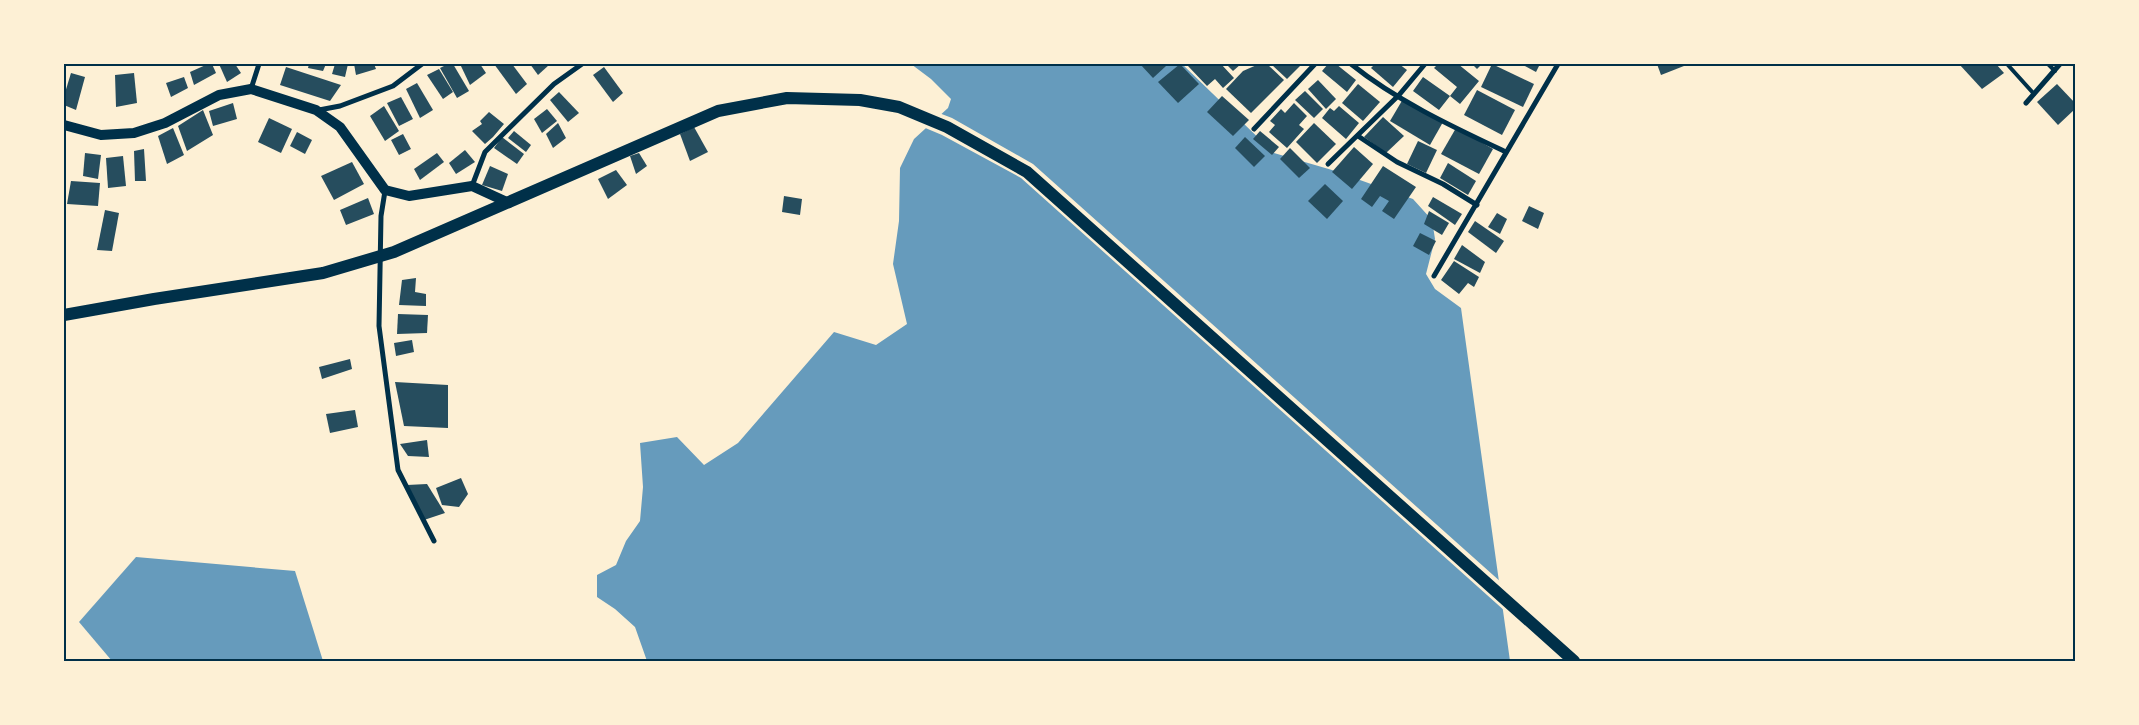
<svg xmlns="http://www.w3.org/2000/svg" width="2139" height="725" viewBox="0 0 2139 725" font-family="Spectral,serif">
	<style>
		.water { fill: #669bbc }
		.pier { fill: #fdf0d5 }
		.building { fill: #264d5e }
		.lines { fill: none; stroke-linecap: round; stroke-linejoin: round }
		.service { stroke: #003049; stroke-width: 4 }
		.minor { stroke: #003049; stroke-width: 5 }
		.secondary { stroke: #003049; stroke-width: 10 }
		.primary { stroke: #003049; stroke-width: 12 }
		.neatline { fill: none; stroke: #003049; stroke-width: 2 }
	</style>
	<rect width="100%" height="100%" fill="#fdf0d5"/>
	<g class="water">
		<path d="M911,64H1182L1274,153L1332,170L1413,199L1432,220L1435,239L1426,274L1435,289L1461,308L1510,661H647L635,627L615,609L597,597V575L616,565L626,541L640,521L643,487L640,443L677,437L704,465L738,443L834,332L876,345L907,324L893,264L899,221L900,168L914,139L948,108L951,99L931,79Z"/>
		<path d="M136,557L295,571L323,661H112L79,622Z"/>
	</g>
	<path class="pier" d="M939,113L952,118L1033,164L1502,583L1506,612L1021,178L942,135L923,127Z"/>
	<g class="building">
		<path d="M208,64H212L216,73L194,85L190,72Z"/>
		<path d="M219,64H235L241,73L227,82Z"/>
		<path d="M309,64H326L323,71L308,68Z"/>
		<path d="M335,64H348L345,77L332,74Z"/>
		<path d="M354,64H374L376,69L356,75Z"/>
		<path d="M448,64H453L469,91L457,98L440,68Z"/>
		<path d="M460,64H480L486,73L470,85Z"/>
		<path d="M494,64H512L527,84L516,94Z"/>
		<path d="M530,64H548L549,65L538,75Z"/>
		<path d="M1140,64H1163L1166,66L1153,78Z"/>
		<path d="M1180,64L1199,84L1178,103L1158,82Z"/>
		<path d="M1190,64H1221L1234,78L1223,88L1215,79L1207,86L1188,66Z"/>
		<path d="M1226,64H1241L1233,71Z"/>
		<path d="M1259,64H1267L1284,80L1251,113L1226,89L1243,71Z"/>
		<path d="M1271,64H1298L1300,66L1287,79Z"/>
		<path d="M1328,64H1336L1356,80L1347,92L1322,71Z"/>
		<path d="M1375,64H1399L1407,70L1393,87L1371,68Z"/>
		<path d="M1438,64H1458L1479,81L1460,104L1450,96L1439,110L1413,91L1423,77L1450,96L1457,87L1434,68Z"/>
		<path d="M1472,64H1482L1477,69Z"/>
		<path d="M1492,64L1534,84L1523,107L1481,87Z"/>
		<path d="M1521,64H1540L1536,72Z"/>
		<path d="M1657,64H1689L1661,75Z"/>
		<path d="M1959,64H1996L2004,73L1982,89Z"/>
		<path d="M286,67L341,85L330,101L280,85Z"/>
		<path d="M604,67L623,93L613,102L593,75Z"/>
		<path d="M439,69L453,92L443,99L427,75Z"/>
		<path d="M71,73L85,77L76,110L64,105V96Z"/>
		<path d="M134,73L137,103L116,107L115,75Z"/>
		<path d="M184,77L188,88L171,97L166,83Z"/>
		<path d="M1318,80L1336,99L1326,109L1308,89Z"/>
		<path d="M417,83L433,110L420,118L406,89Z"/>
		<path d="M1358,84L1380,102L1363,121L1342,103Z"/>
		<path d="M2057,84L2075,103V109L2058,125L2037,102Z"/>
		<path d="M1477,90L1515,110L1502,135L1464,115Z"/>
		<path d="M1305,91L1323,109L1314,118L1295,100Z"/>
		<path d="M559,92L579,113L568,122L550,100Z"/>
		<path d="M1222,96L1249,120L1233,136L1207,112Z"/>
		<path d="M401,97L413,119L399,126L387,103Z"/>
		<path d="M1403,99L1443,122L1430,145L1390,121Z"/>
		<path d="M233,103L237,119L213,126L209,111Z"/>
		<path d="M1294,103L1307,116L1299,125L1304,129L1287,148L1269,132L1275,125L1270,121L1281,109L1285,113Z"/>
		<path d="M384,106L399,131L385,141L370,116Z"/>
		<path d="M1339,106L1359,123L1346,139L1322,118L1330,108L1334,111Z"/>
		<path d="M547,109L557,121L542,133L534,119Z"/>
		<path d="M203,110L213,135L187,151L178,126Z"/>
		<path d="M489,112L504,124L493,137L485,144L472,131L482,124L480,121Z"/>
		<path d="M1383,117L1404,136L1386,153L1364,137Z"/>
		<path d="M269,118L292,129L281,153L258,142Z"/>
		<path d="M558,123L566,138L553,148L546,134Z"/>
		<path d="M1314,123L1336,144L1317,163L1296,142Z"/>
		<path d="M694,127L708,152L690,161L680,134Z"/>
		<path d="M173,128L184,155L167,164L158,136Z"/>
		<path d="M1456,128L1493,149L1479,174L1441,154Z"/>
		<path d="M514,131L531,145L526,152L508,138Z"/>
		<path d="M1260,131L1279,147L1272,155L1253,139Z"/>
		<path d="M297,132L312,140L305,154L290,146Z"/>
		<path d="M403,134L411,149L399,155L391,140Z"/>
		<path d="M502,137L524,154L517,164L494,148Z"/>
		<path d="M1245,137L1265,156L1254,167L1235,148Z"/>
		<path d="M1418,141L1437,150L1426,173L1407,164Z"/>
		<path d="M1354,147L1373,164L1352,189L1332,172Z"/>
		<path d="M1290,148L1310,168L1299,178L1280,159Z"/>
		<path d="M144,149L146,181H135L134,151Z"/>
		<path d="M465,150L475,162L456,174L449,163Z"/>
		<path d="M85,153L101,155L98,179L83,176Z"/>
		<path d="M437,153L444,162L420,180L414,169Z"/>
		<path d="M639,153L647,166L636,174L630,156Z"/>
		<path d="M123,156L126,186L108,188L106,158Z"/>
		<path d="M352,162L364,184L334,200L321,176Z"/>
		<path d="M1448,163L1476,181L1468,195L1440,178Z"/>
		<path d="M490,166L508,174L502,191L482,185Z"/>
		<path d="M1383,166L1416,187L1394,219L1382,211L1389,201L1380,196L1372,207L1361,199Z"/>
		<path d="M616,170L627,185L608,199L598,179Z"/>
		<path d="M71,181L100,183L98,206L67,204Z"/>
		<path d="M1325,184L1343,201L1327,219L1308,201Z"/>
		<path d="M784,196L802,199L800,215L782,212Z"/>
		<path d="M1433,197L1462,214L1455,225L1428,206Z"/>
		<path d="M368,198L374,214L346,225L340,210Z"/>
		<path d="M1529,206L1544,213L1538,229L1522,221Z"/>
		<path d="M105,210L119,213L112,251L97,250Z"/>
		<path d="M1429,211L1449,223L1442,235L1424,224Z"/>
		<path d="M1497,213L1507,219L1500,234L1488,227Z"/>
		<path d="M1475,221L1504,241L1496,253L1468,232Z"/>
		<path d="M1420,233L1436,241L1429,255L1413,246Z"/>
		<path d="M1462,245L1485,262L1480,273L1454,259Z"/>
		<path d="M1454,261L1479,277L1474,287L1468,283L1459,294L1441,280Z"/>
		<path d="M416,278L415,292L426,294V306L399,305L402,280Z"/>
		<path d="M398,314L428,315L427,333L397,334Z"/>
		<path d="M412,340L414,352L396,356L394,343Z"/>
		<path d="M350,359L352,369L322,379L319,367Z"/>
		<path d="M395,382L448,385V428L404,426Z"/>
		<path d="M355,410L358,427L330,433L326,414Z"/>
		<path d="M427,440L429,457L408,456L400,444Z"/>
		<path d="M461,478L468,494L459,507L442,505L436,488Z"/>
		<path d="M427,484L445,513L424,520L407,485Z"/>
	</g>
	<g class="lines">
		<g class="service">
			<path d="M2007,64L2034,94"/>
			<path d="M2048,64L2055,71"/>
		</g>
		<g class="minor">
			<path d="M1351,64C1397,101 1453,127 1506,152"/>
			<path d="M251,89L259,64"/>
			<path d="M2026,103L2060,64"/>
			<path d="M319,110L340,106L393,86L422,64"/>
			<path d="M1254,129L1315,64"/>
			<path d="M1358,136L1397,162L1443,184L1477,205"/>
			<path d="M1328,164L1399,95L1425,64"/>
			<path d="M472,186L485,152L554,84L582,64"/>
			<path d="M385,191L381,216L379,326L398,470L434,541"/>
			<path d="M1434,276L1558,64"/>
		</g>
		<path class="secondary" d="M64,125L101,135L134,133L165,123L219,95L251,89L316,110L340,127L385,190L409,196L472,186L509,203"/>
		<path class="primary" d="M64,315L154,299L323,273L394,252L718,111L787,98L860,100L899,107L947,127L1027,172L1574,661"/>
	</g>
	<rect width="2139" height="725" fill="none" stroke="#fdf0d5" stroke-width="130"/>
	<rect x="65" y="65" width="2009" height="595" class="neatline"/>
</svg>
